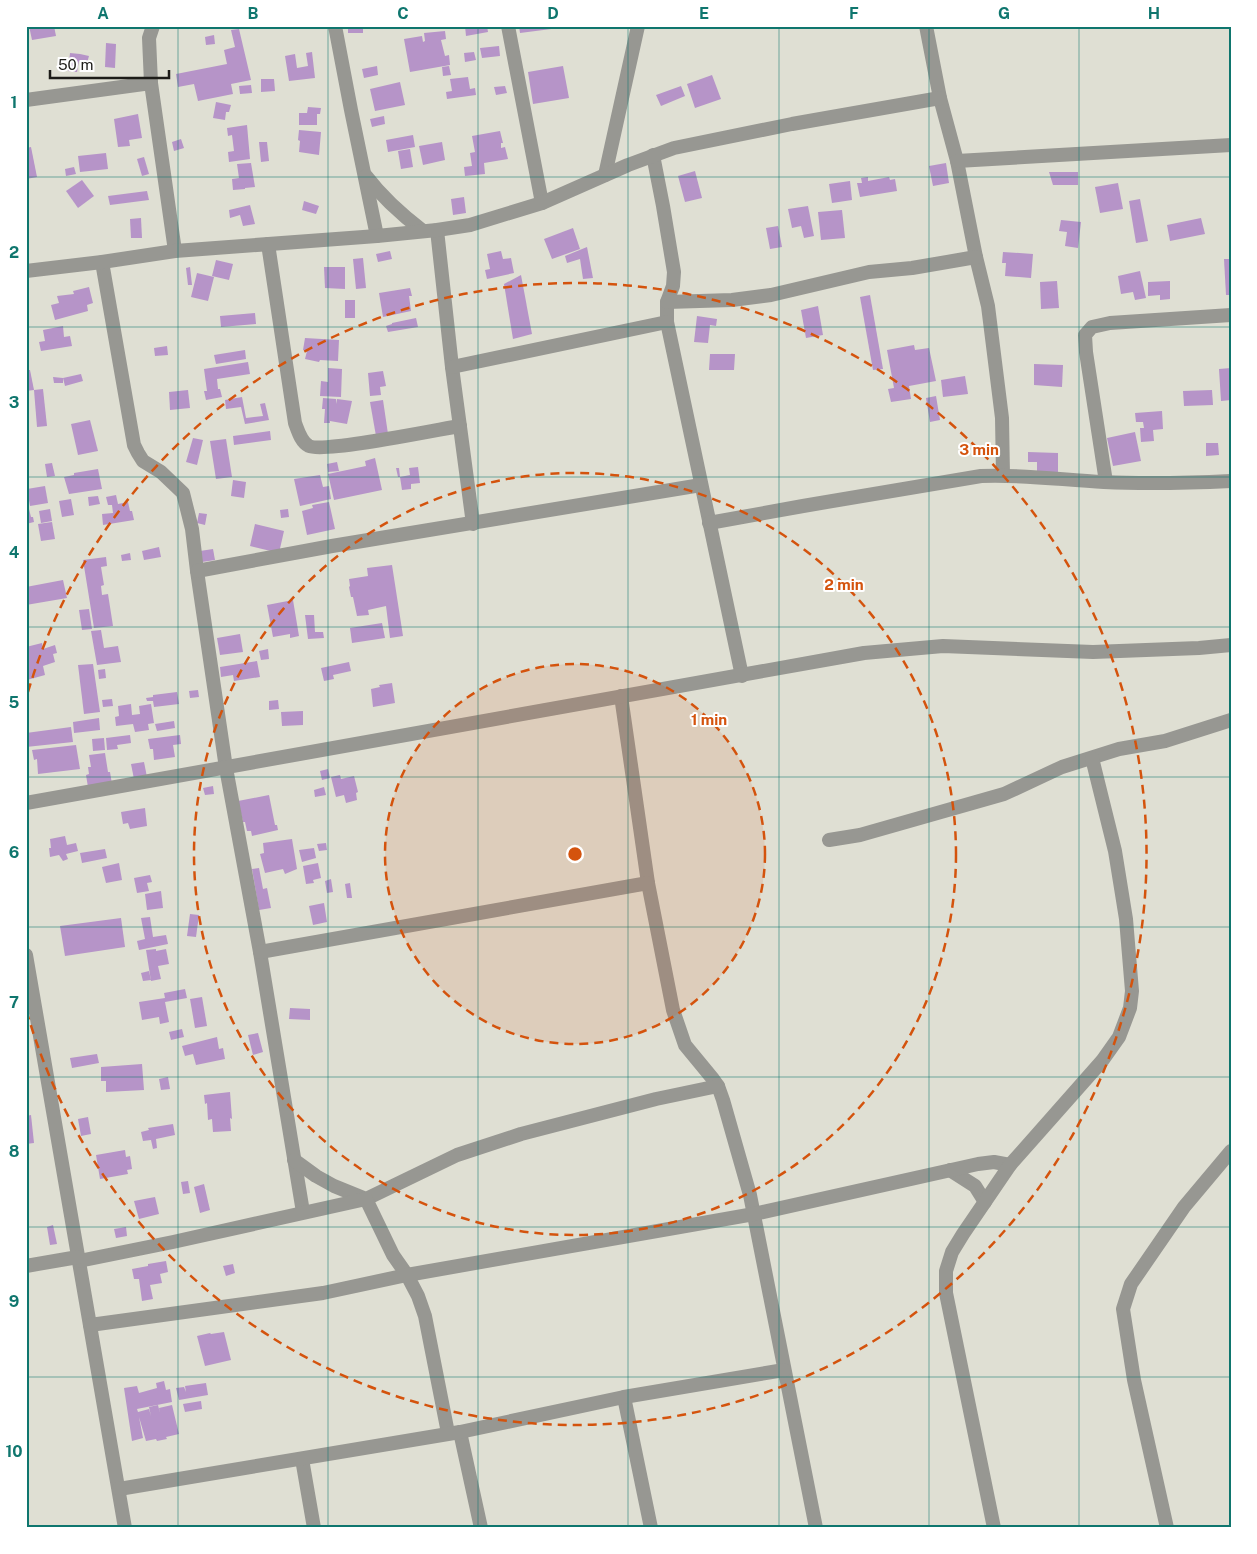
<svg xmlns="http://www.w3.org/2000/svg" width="1257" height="1554" viewBox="0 0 1257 1554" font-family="'Public Sans',sans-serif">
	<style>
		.building { fill: #b694c8 }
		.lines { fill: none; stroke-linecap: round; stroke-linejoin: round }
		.minor { stroke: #979792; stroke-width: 14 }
		.grid { fill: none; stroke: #0f766e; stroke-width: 1; stroke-opacity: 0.55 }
		.ring { fill: none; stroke: #d4530d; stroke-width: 2.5; stroke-dasharray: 9 6 }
		.centre { fill: #d4530d; stroke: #fff; stroke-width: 2.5 }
		.ring-label { font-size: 15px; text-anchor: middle; font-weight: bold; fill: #d4530d; stroke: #fff; stroke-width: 4; stroke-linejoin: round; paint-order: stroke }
		.neatline { fill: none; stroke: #0f766e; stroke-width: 2 }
		.grid-label { font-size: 16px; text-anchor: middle; font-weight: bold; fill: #0f766e }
	</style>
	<rect width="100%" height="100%" fill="#dfdfd3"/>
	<g class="building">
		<path d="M29,26H54L56,36L32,40Z"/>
		<rect x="348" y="26" width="15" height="7"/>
		<path d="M465,26H487L488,32L466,36Z"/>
		<path d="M519,26H559V28L520,33Z"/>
		<path d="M239,29L251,80L231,84L233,94L198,101L194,84L178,87L176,74L227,64L224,50L235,47L231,30Z"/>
		<path d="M445,31L446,39L441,40L445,56L449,55L450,65L410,72L404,39L422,36L423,42L425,41L424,33Z"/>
		<path d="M214,35L215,44L206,45L205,37Z"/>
		<path d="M106,43L116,44L115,68L105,67Z"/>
		<path d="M499,46L500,56L482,58L480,48Z"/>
		<path d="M312,52L315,78L289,81L285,56L295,54L297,68L308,66L306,53Z"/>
		<path d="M474,52L476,60L465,62L464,53Z"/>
		<path d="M70,53L80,54L79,61L80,54L89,56L87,63L79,61L77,72L68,71Z"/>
		<path d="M377,66L378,75L364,78L362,69Z"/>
		<path d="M449,66L451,75L443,76L442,67Z"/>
		<path d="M563,66L569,98L533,104L528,72Z"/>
		<path d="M712,75L721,99L695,108L687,84Z"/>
		<path d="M468,77L470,89L475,88L476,95L447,99L446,92L452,91L450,79Z"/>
		<path d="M261,79H274L275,91L261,92Z"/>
		<path d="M400,82L405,105L375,111L370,89Z"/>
		<path d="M251,85L252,93L240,94L239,86Z"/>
		<path d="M505,86L507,93L496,95L494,87Z"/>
		<path d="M681,86L685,96L661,106L656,95Z"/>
		<path d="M216,102L231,105L229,112H226L225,120L213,118Z"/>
		<path d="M308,107L321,108L320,114H317V125H299V113H307Z"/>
		<path d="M138,114L142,138L129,140L130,146L118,147L114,119Z"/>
		<path d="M384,116L385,124L372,127L370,119Z"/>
		<path d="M247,125L250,159L229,162L228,152L234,151L232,135L228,136L227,128Z"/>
		<path d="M299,130L321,132L319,155L299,152L300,141L298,140Z"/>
		<path d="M500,131L503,143H501V148L505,147L508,159L484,163L485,174L465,176L464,167L472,166L470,153L475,152L472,136Z"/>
		<path d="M413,135L415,147L388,152L386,140Z"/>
		<path d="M181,139L184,148L174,151L172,142Z"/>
		<path d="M259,142H267L269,161L261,162Z"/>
		<path d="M442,142L445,160L423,165L419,146Z"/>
		<path d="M31,147L37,177L26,179V148Z"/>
		<path d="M410,149L413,167L401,169L398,151Z"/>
		<path d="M106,153L108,169L80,172L78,156Z"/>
		<path d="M144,157L149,174L142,176L137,159Z"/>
		<path d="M251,163L255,187L245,188V189L233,190L232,179L239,178L237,164Z"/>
		<path d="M946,163L949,183L933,186L929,166Z"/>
		<path d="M74,167L76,174L66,176L65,169Z"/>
		<path d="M695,171L702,198L685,202L678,176Z"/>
		<path d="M1049,172H1078V185H1053Z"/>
		<path d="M868,177V181L889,177L890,180L895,179L897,191L860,197L857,183H862L861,178Z"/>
		<path d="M82,180L94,196L78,208L66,191Z"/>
		<path d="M850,181L852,200L832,203L829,184Z"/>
		<path d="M1118,183L1123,209L1100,213L1095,187Z"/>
		<path d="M147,191L149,200L110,205L108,196Z"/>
		<path d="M464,197L466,213L453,215L451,199Z"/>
		<path d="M1140,199L1148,241L1136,243L1129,201Z"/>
		<path d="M304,201L319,206L316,214L302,210Z"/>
		<path d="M250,205L255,224L243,226L240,215L230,218L229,210Z"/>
		<path d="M808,206L814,236L804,238L801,226L792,228L788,209Z"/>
		<path d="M842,210L845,238L821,240L818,212Z"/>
		<path d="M141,218L142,238H131L130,219Z"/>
		<path d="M1201,218L1205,234L1170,241L1167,225Z"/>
		<path d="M1061,220L1081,222L1078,248L1065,246L1067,232L1059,231Z"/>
		<path d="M778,226L782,247L770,249L766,228Z"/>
		<path d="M573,228L580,249L552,259L544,239Z"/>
		<path d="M587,247L593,278L583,279L580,259L567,263L565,256Z"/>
		<path d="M390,251L392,259L378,262L376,254Z"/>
		<path d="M501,251L503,259L511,258L514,273L487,279L485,270L490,269L487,254Z"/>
		<path d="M1003,252L1033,254L1031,278L1005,276L1006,263H1002Z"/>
		<path d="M363,258L366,288L356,289L353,259Z"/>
		<path d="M1224,259H1231V295H1226Z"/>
		<path d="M216,260L233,264L229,280L212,276Z"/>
		<path d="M190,267L192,285H188L186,268Z"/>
		<path d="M324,267H345V289L325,288Z"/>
		<path d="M1140,271L1146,298L1135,300L1133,292L1121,294L1118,276Z"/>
		<path d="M197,273L214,277L208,301L191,297Z"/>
		<path d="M521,275L532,334L513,339L504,284Z"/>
		<path d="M1057,281L1059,308L1041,309L1040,282Z"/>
		<path d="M1170,281V299L1160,300V295L1148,296V282Z"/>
		<path d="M89,287L93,303L87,305L88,311L55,320L51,305L59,303L57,296L74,294L73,291Z"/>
		<path d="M410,288L412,296H409L411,311L383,317L379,293Z"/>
		<path d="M870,295L883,369L873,370L860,297Z"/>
		<rect x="345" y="300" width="10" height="18"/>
		<path d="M818,306L823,335L806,338L801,310Z"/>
		<path d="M255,313L256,324L221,327L220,316Z"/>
		<path d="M697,316L717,319L716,326L710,325L708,343L694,342Z"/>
		<path d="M416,318L418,327L388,332L386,326L392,324V323Z"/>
		<path d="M63,326L64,337L70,336L72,346L41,351L39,342L45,341L43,330Z"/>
		<path d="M305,338L339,340L338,361L320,360L319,362L305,359L307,351L303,350Z"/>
		<path d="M914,345L915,350L929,348L936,381L909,386L911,399L891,402L888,389L894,388L887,350Z"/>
		<path d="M167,346L168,355L155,356L154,348Z"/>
		<path d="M245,350L246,359L216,364L214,355Z"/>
		<path d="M710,354H735L734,370H709Z"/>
		<path d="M248,362L250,374L217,379L218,389H220L222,397L206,400L204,391H207L204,369Z"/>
		<path d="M1034,364L1063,365L1062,387L1034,385Z"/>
		<path d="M328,368L342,369L341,397L320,396L321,381L328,382Z"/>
		<path d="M1231,368V400L1221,401L1219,369Z"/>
		<path d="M26,370H30L34,390L26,391Z"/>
		<path d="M383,371L386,386L380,387L381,395L370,396L368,373Z"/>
		<path d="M81,374L83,381L65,386L63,378V383H54L53,377L63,378Z"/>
		<path d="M965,376L968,394L943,397L941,380Z"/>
		<path d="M43,389L47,426L37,427L34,390Z"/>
		<path d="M188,390L190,408L170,410L169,392Z"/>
		<path d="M1212,390L1213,405L1184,406L1183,391Z"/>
		<path d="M936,396L940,420L930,422L926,398Z"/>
		<path d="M242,397L246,418L263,416L260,404L265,403L269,420L245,424L241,407L226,409L225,400Z"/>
		<path d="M323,398L336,399V404L337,399L352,401L347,424L330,421V423H324L325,409H322Z"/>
		<path d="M383,400L388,434L376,436L370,402Z"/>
		<path d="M1162,411L1163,429L1153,430L1154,441L1141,442L1140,428H1144L1143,422H1136L1135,413Z"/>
		<path d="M90,420L98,451L78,455L71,424Z"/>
		<path d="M270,431L271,440L234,445L233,436Z"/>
		<path d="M1135,432L1141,461L1113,466L1107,438Z"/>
		<path d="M193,438L203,440L197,465L186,462Z"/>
		<path d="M226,439L232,477L216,479L210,441Z"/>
		<path d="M1206,443H1218L1219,455L1206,456Z"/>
		<path d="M1028,452L1058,453V472H1037V462H1028Z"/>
		<path d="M375,458L382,490L334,500L328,474L366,466L365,461Z"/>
		<path d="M337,462L339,471L328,472L327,464Z"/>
		<path d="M52,463L55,476L47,477L45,464Z"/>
		<path d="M418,467L420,483L411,484V489L402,490L400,477H398L396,468H399L400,477L410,475L409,468Z"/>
		<path d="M98,469L102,489L69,494L64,477L74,475V473Z"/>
		<path d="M320,475L323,487L329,486L331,499L300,506L294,479Z"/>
		<path d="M233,480L246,482L244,498L231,496Z"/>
		<path d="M45,486L48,503L30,506L27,489Z"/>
		<path d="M116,495L118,504L128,502L130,511H132L134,520L103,525L102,514L113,513L112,505H108L106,497Z"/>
		<path d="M98,496L100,504L89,506L88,497Z"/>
		<path d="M71,499L74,515L62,517L59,501Z"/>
		<path d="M329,502L335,529L307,535L302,511L313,508L312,505Z"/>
		<path d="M26,509H29L31,517H33L34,522L26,524Z"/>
		<path d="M50,509L52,521L41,523L39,511Z"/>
		<path d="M288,509L289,517L281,518L280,510Z"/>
		<path d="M199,513L207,514L205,525L197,523Z"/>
		<path d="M52,522L55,539L41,541L38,524Z"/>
		<path d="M255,524L284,531L279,553L250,546Z"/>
		<path d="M159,547L161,557L144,560L142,551Z"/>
		<path d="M213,549L215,560L202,562L200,551Z"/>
		<path d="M130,553L131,560L122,561L121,555Z"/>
		<path d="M106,557L107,566L101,567L104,585L101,586L102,595L108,594L113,626L94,628L83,560Z"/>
		<path d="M392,565L403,636L390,638L386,606L368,610L369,615L357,616L353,597H351L349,587L350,586L349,579L368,576L367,568Z"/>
		<path d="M63,580L67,598L26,605V587Z"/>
		<path d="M293,600L299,636L290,638V634L273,637L267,605Z"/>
		<path d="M89,609L92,629L82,630L79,610Z"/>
		<path d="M305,615H314L315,632H323L324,638L308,639Z"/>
		<path d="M382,623L385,638L352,643L350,628Z"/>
		<path d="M101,630L104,648L118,646L121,662L97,665L91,631Z"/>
		<path d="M240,634L243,652L220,655L217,638Z"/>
		<path d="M42,643L43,649L55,645L57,653L53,654L55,662L43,666L45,675L27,680L26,647Z"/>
		<path d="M268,649L269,659L261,660L259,651Z"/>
		<path d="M257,661L260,677L234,681L233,675L221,677L220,667Z"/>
		<path d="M349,662L351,671L333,675L334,679L324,681L321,668Z"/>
		<path d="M93,664L100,712L84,714L78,665Z"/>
		<path d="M105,669L106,678L99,679L98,670Z"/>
		<path d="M392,683L395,703L373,707L371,689L380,687L379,685Z"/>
		<path d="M198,690L199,697L190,698L189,691Z"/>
		<path d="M177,692L179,704L154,707L153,701H147L146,698L153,697V695Z"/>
		<path d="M112,699L113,706L103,707L102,700Z"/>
		<path d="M278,700L279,709L269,710V701Z"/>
		<path d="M131,704L132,715L140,714L139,706L151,704L154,723L148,724L149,730L135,732L133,724L116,726L115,717L119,716L118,706Z"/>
		<path d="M303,711V725L282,726L281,712Z"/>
		<path d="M99,718L100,730L74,733L73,722Z"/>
		<path d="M174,721L175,728L157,731L155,724Z"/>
		<path d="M71,727L73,742L26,747V733Z"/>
		<path d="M130,735L131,743L117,745L118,749L107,750L106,738Z"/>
		<path d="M180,735L181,744L173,745L175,757L154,760L153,749H150L148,739Z"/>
		<path d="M104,738L105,750L93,751L92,739Z"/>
		<path d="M76,745L80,769L38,774L37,759L34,760L32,750Z"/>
		<path d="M105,753L108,772H110L112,784L88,787L86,775L89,774L88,767H91L89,755Z"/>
		<path d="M144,762L147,777L134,779L131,764Z"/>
		<path d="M328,769L330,778L322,780L320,771Z"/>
		<path d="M340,775L341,779L354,776L358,792L356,793L357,800L346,803L344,795L336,797L331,777Z"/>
		<path d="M213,786L214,794L205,795L203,788Z"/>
		<path d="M324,787L326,795L315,797L314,790Z"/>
		<path d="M269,795L275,825H277L278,830L252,836L251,831H247L245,822H243L238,801Z"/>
		<path d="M145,808L147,826L130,829L128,823L123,824L121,812Z"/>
		<path d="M65,836L67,845L76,843L78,851L66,854L68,859L63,861L59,855L50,857L49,848H51L50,839Z"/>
		<path d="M292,839L297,869L285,874L283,869L265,873L260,854L264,853L263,843Z"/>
		<path d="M326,843L327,850L319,851L317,844Z"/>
		<path d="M314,848L316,858L302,862L299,850Z"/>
		<path d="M105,849L107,858L82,863L80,853Z"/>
		<path d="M119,863L122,880L106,883L102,867Z"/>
		<path d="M318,863L321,878L313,880L314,883L306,884L303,866Z"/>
		<path d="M259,868L263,889L267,888L271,908L259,910L252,869Z"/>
		<path d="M150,875L152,882L147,883L149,891L137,893L134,878Z"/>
		<path d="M331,879L333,892L327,893L325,881Z"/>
		<path d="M350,883L352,898H347L345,884Z"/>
		<path d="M161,891L163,908L147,910L145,894Z"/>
		<path d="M324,903L327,922L313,925L309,906Z"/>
		<path d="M190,914L199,915L196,937L187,936Z"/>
		<path d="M150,917L153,937L166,935L168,944L139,950L137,941L145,939L141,918Z"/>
		<path d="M121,918L125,947L65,956L60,926Z"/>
		<path d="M156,949V951L166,949L169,964L158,966L161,979L151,981L146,950Z"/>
		<path d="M149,971L151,980L143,981L141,973Z"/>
		<path d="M185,989L187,998L165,1002L169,1022L160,1024L159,1017L142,1020L139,1002L165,998L164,993Z"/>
		<path d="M202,997L207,1026L195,1028L190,999Z"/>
		<path d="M290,1008L310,1009V1020L289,1019Z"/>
		<path d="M182,1029L184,1037L171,1040L169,1032Z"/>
		<path d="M258,1033L263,1052L253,1055L248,1035Z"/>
		<path d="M217,1037L219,1049L223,1048L225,1059L196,1065L193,1054L185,1056L182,1046Z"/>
		<path d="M97,1054L99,1063L72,1068L70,1058Z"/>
		<path d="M142,1064L144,1090L106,1092V1081H101V1067Z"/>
		<path d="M168,1077L170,1089L161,1090L159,1079Z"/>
		<path d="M230,1092L232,1119L230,1118L231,1131L213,1132L212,1119L208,1120L207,1103L205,1104L204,1095Z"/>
		<path d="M31,1115L34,1143L26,1144V1116Z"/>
		<path d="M88,1117L91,1134L81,1136L78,1119Z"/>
		<path d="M173,1124L175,1135L156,1139L157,1148L153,1149L151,1140L143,1141L141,1132L149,1130L148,1128Z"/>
		<path d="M125,1150L126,1157L130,1156L132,1169L127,1170L128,1174L100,1179L96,1155Z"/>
		<path d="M188,1181L190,1193L183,1194L181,1182Z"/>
		<path d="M204,1184L210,1210L200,1213L194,1187Z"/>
		<path d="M155,1197L159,1214L139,1219L134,1201Z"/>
		<path d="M53,1225L57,1244L50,1245L47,1227Z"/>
		<path d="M126,1227L127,1236L116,1238L114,1229Z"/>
		<path d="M166,1261L168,1272L160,1274L162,1283L150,1285L153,1299L142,1301L139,1279H134L132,1269L148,1266V1264Z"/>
		<path d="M233,1264L235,1273L226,1276L223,1266Z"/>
		<path d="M224,1332L231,1360L205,1366L197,1336L210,1333L211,1334Z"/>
		<path d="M164,1381L166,1390L170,1389L172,1402L137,1409L138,1412L149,1409L151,1416L149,1407L158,1405L160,1413L159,1408L172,1405L179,1434L166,1437L167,1439L157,1441L156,1439L146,1441L139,1417L143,1438L132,1441L124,1388L137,1386L139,1393L157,1388L156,1383Z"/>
		<path d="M206,1383L208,1395L179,1400L176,1388L184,1387L186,1392L185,1386Z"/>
		<path d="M201,1401L202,1409L185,1412L183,1404Z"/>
	</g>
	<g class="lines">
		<g class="minor">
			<path d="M153,26L149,38L151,83L175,251"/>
			<path d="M335,26L351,110L377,236"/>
			<path d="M508,26L542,203"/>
			<path d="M926,26L940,98L957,161L976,257L988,306L1002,418L1003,475"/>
			<path d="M26,100L151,83"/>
			<path d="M653,155L663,206L674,272L673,286L667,302V322L742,676"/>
			<path d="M957,161L1231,145"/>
			<path d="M605,175L638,26"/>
			<path d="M366,176C382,197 402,215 423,231"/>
			<path d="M437,230L452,367L473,524"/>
			<path d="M268,244L295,423C298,431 301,442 309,446C324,453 436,430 460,426"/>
			<path d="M102,262L134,445L138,453L143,461L161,472L183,493L192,529L197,571L226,768L260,952L303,1212"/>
			<path d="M26,271L102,262L175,251L377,236L437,230L470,225L542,203L628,165L674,148L792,124L940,98"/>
			<path d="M667,302L732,300L771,295L869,272L912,268L976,257"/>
			<path d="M452,367L667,322"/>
			<path d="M1106,482L1086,352L1085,335L1092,327L1110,323L1231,315"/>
			<path d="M709,523L803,506L981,476C1022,474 1063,480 1104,482C1146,484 1188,483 1231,481"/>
			<path d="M197,571L332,546L701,485"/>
			<path d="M621,696L648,883L673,1010L685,1045L713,1079L718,1086L723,1100L750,1195L816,1528"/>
			<path d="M26,803L864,653L943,646L1093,652L1199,648L1231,645"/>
			<path d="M829,840L860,835L1004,794L1062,767L1119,749L1165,741L1231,720"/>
			<path d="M260,952L648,883"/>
			<path d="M26,955L125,1528"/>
			<path d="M294,1160L316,1176L334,1186L366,1199L457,1155L521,1134L656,1099L718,1086"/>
			<path d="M950,1170L975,1186L985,1202"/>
			<path d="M79,1261L173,1242L366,1199L393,1255L407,1275L418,1296L425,1316L448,1433"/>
			<path d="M26,1266L78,1257"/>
			<path d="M90,1325L323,1293L407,1275L754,1214L978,1164L994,1162L1010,1165"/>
			<path d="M624,1397L651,1528"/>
			<path d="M460,1432L481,1528"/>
			<path d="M302,1459L314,1528"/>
			<path d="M119,1489L460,1432L624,1397L784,1370"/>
			<path d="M994,1528L946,1293V1271L952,1252L963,1234L1010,1165L1102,1061L1119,1037L1130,1008L1132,991L1126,919L1115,851L1092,758"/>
			<path d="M1167,1528L1134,1380L1123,1309L1131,1284L1184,1207L1231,1151"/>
		</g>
	</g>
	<path class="grid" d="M178,26V1528M328,26V1528M478,26V1528M628,26V1528M779,26V1528M929,26V1528M1079,26V1528M26,177H1231M26,327H1231M26,477H1231M26,627H1231M26,777H1231M26,927H1231M26,1077H1231M26,1227H1231M26,1377H1231"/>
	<circle cx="575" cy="854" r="190" fill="#d4530d" fill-opacity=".12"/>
	<g class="ring">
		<circle cx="575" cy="854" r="190"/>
		<circle cx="575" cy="854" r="381"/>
		<path d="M28 692A571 571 0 1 1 28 1016"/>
	</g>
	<circle cx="575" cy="854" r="8" class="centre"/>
	<g class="ring-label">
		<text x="979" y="455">3 min</text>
		<text x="844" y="590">2 min</text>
		<text x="709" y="725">1 min</text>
	</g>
	<rect width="1257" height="1554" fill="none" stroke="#ffffff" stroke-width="55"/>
	<path d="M50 70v8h119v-8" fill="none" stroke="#1d1c18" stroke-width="2.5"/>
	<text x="58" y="70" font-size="15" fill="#1d1c18" stroke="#ffffff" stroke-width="4" paint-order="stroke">50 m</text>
	<rect x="28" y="28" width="1202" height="1498" class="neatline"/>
	<g class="grid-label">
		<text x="103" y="19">A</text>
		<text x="253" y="19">B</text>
		<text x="403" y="19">C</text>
		<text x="553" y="19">D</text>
		<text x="704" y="19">E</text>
		<text x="854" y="19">F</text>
		<text x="1004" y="19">G</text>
		<text x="1154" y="19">H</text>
		<text x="14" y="108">1</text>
		<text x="14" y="258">2</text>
		<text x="14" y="408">3</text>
		<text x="14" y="558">4</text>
		<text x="14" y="708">5</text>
		<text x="14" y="858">6</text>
		<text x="14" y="1008">7</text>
		<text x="14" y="1157">8</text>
		<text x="14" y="1307">9</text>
		<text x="14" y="1457">10</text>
	</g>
</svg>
